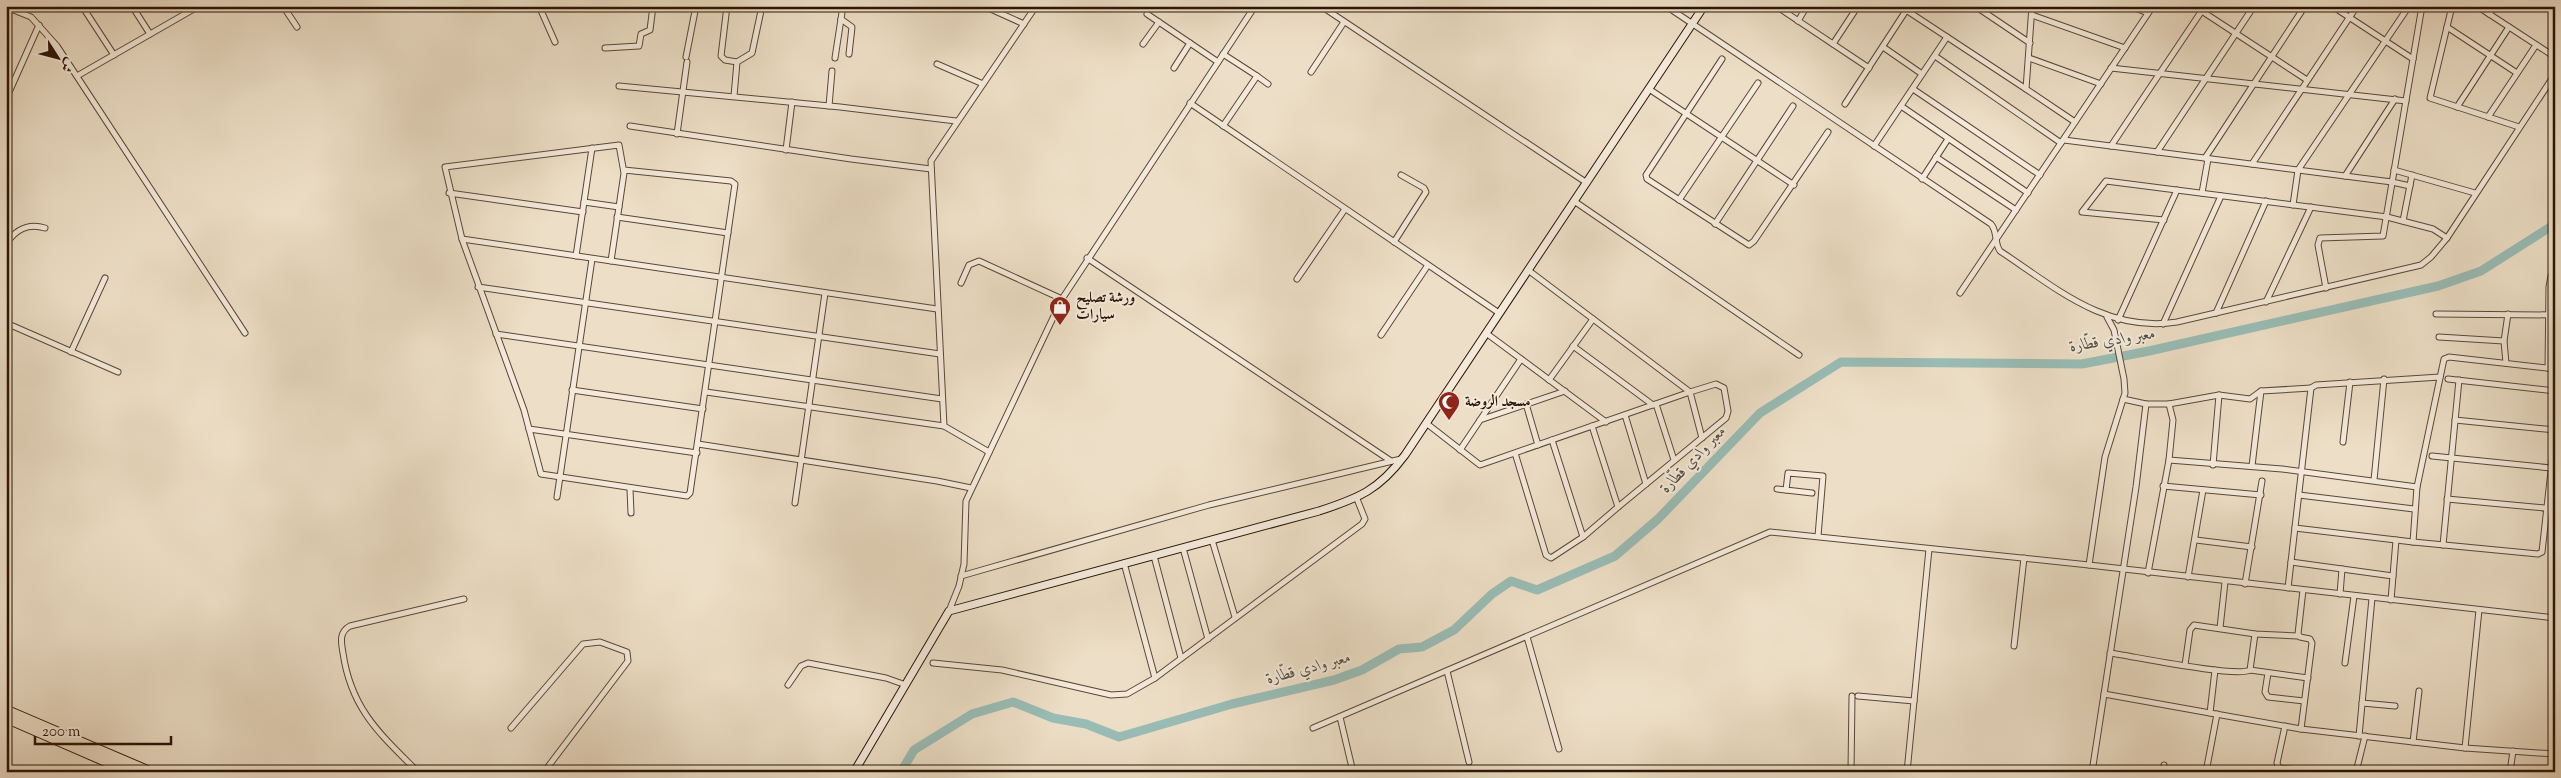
<svg xmlns="http://www.w3.org/2000/svg" width="2561" height="778" viewBox="0 0 2561 778" font-family="'Sorts Mill Goudy',Amiri,serif">
	<style>
		.lines { fill: none; stroke-linecap: round; stroke-linejoin: round }
		.river { stroke: #99bdb6; stroke-width: 9 }
		.street-casing { stroke: #5c4736; stroke-width: 7 }
		.secondary-casing { stroke: #2b1405; stroke-width: 9 }
		.highway-casing { stroke: #2b1405; stroke-width: 11 }
		.street { stroke: #f3eadb; stroke-width: 5 }
		.secondary { stroke: #f3eadb; stroke-width: 7 }
		.highway { stroke: #eddfc7; stroke-width: 9 }
		.labels { text-anchor: middle; dominant-baseline: central; stroke-width: 4; stroke-linejoin: round; paint-order: stroke }
		.poi-label { font-size: 15px; font-weight: bold; fill: #2b1405; stroke: #f3eadb; text-anchor: start }
		.water-label { font-size: 16px; font-style: italic; fill: #524f43; stroke: #f3eadb }
	</style>
	<rect width="100%" height="100%" fill="#eddfc7"/>
	<filter id="stains"><feTurbulence type="fractalNoise" baseFrequency=".004" numOctaves="4"/><feColorMatrix values="0 0 0 0 .2 0 0 0 0 .09 0 0 0 0 .02 0 0 0 .5 -.17"/></filter>
	<radialGradient id="worn" r=".72"><stop offset=".6" stop-color="#630" stop-opacity="0"/><stop offset="1" stop-color="#630" stop-opacity=".3"/></radialGradient>
	<g class="lines">
		<path class="river" d="M901,772L914,750L972,714L1013,702L1053,718L1086,724L1119,737L1232,704L1334,680L1362,670L1399,649L1422,647L1454,630L1492,594L1511,581L1537,590L1615,556L1658,519L1760,413L1841,362L2082,364L2149,351L2438,286L2481,271L2555,224"/>
		<g class="street-casing">
			<g id="street">
				<path d="M82,6L114,55"/>
				<path d="M132,6L150,34"/>
				<path d="M283,6L297,27"/>
				<path d="M539,6L555,42"/>
				<path d="M727,6L721,56L725,60L737,62"/>
				<path d="M984,6L1024,24"/>
				<path d="M1321,6L1587,183"/>
				<path d="M1666,6L1991,224C1998,232 1994,243 2000,251C2056,288 2106,333 2177,322L2421,265L2431,257L2447,238L2555,74"/>
				<path d="M1776,6L1869,68"/>
				<path d="M1975,6L2030,43"/>
				<path d="M2032,6L2026,89L2075,122"/>
				<path d="M2130,6L2148,13"/>
				<path d="M2194,6L2307,80"/>
				<path d="M2332,6L2413,59"/>
				<path d="M2452,6L2430,98L2519,127"/>
				<path d="M2477,6L2555,57"/>
				<path d="M6,7L31,17L57,46L245,333"/>
				<path d="M1906,10L2026,89"/>
				<path d="M1147,14L1218,62"/>
				<path d="M2489,14L2495,6"/>
				<path d="M2032,15L2125,48"/>
				<path d="M841,19L852,27L849,54"/>
				<path d="M1798,21L1807,6"/>
				<path d="M2447,27L2517,73"/>
				<path d="M1143,44L1159,22"/>
				<path d="M1833,44L1858,6"/>
				<path d="M1883,47L1922,74"/>
				<path d="M605,48L639,46L641,34L650,30L653,6"/>
				<path d="M1935,56L2061,143"/>
				<path d="M686,57L696,6"/>
				<path d="M835,58L843,6"/>
				<path d="M2029,58L2101,84"/>
				<path d="M1722,59L1646,175L1647,179L1749,245L1754,241L1828,132"/>
				<path d="M937,64L983,84"/>
				<path d="M1174,68L1190,43"/>
				<path d="M2111,68L2406,101"/>
				<path d="M1311,72L1344,22"/>
				<path d="M77,76L199,6"/>
				<path d="M1257,76L1268,84"/>
				<path d="M619,86L840,107L956,121"/>
				<path d="M1649,89L1794,185"/>
				<path d="M1913,89L2040,175"/>
				<path d="M734,96L737,62L752,53L762,6"/>
				<path d="M6,99L39,25"/>
				<path d="M1190,103L1499,313"/>
				<path d="M1845,104L1909,6"/>
				<path d="M829,106L832,71"/>
				<path d="M1901,106L2028,193"/>
				<path d="M2457,107L2509,27"/>
				<path d="M2488,117L2536,45"/>
				<path d="M630,126L851,159L931,169"/>
				<path d="M1223,126L1257,76L1223,54"/>
				<path d="M677,134L687,62"/>
				<path d="M2064,140L2392,182L2410,186"/>
				<path d="M1874,146L1947,37"/>
				<path d="M2111,146L2205,6"/>
				<path d="M786,150L792,102"/>
				<path d="M2157,152L2254,6"/>
				<path d="M1936,157L2016,210"/>
				<path d="M2205,158L2305,6"/>
				<path d="M2252,164L2357,6"/>
				<path d="M2394,170L2475,193"/>
				<path d="M2345,176L2395,99"/>
				<path d="M1922,179L1948,139"/>
				<path d="M449,193L583,212"/>
				<path d="M2202,193L2208,159"/>
				<path d="M1679,200L1758,83"/>
				<path d="M1574,201L1799,355"/>
				<path d="M584,202L619,207"/>
				<path d="M2293,205L2298,170L2409,6"/>
				<path d="M617,217L728,233"/>
				<path d="M2164,220L2082,212L2106,181L2387,217L2433,229L2447,238"/>
				<path d="M2403,221L2412,175"/>
				<path d="M1715,224L1793,106"/>
				<path d="M462,239L937,309"/>
				<path d="M1394,242L1426,192L1424,188L1401,175"/>
				<path d="M6,244C16,229 28,223 45,228"/>
				<path d="M576,256L592,148"/>
				<path d="M1087,258L1391,461"/>
				<path d="M611,261L624,173L619,145L445,167L462,239L524,410L541,474L687,496L690,493L735,184L731,181L624,170"/>
				<path d="M1528,270L1690,392L1702,438"/>
				<path d="M1297,279L1345,209"/>
				<path d="M961,283L969,265L979,261L1062,299"/>
				<path d="M478,287L940,354"/>
				<path d="M2326,288L2318,245L2320,238L2383,236L2422,6"/>
				<path d="M1960,293L2153,6"/>
				<path d="M2266,302L2311,207"/>
				<path d="M2216,313L2266,201"/>
				<path d="M2436,314L2555,315"/>
				<path d="M2107,317L2114,330L2124,379L2125,393L2105,457L2089,565L2555,618"/>
				<path d="M2118,320L2177,190"/>
				<path d="M6,323L118,372"/>
				<path d="M2163,324L2221,196"/>
				<path d="M1486,333L1606,422"/>
				<path d="M496,334L942,399"/>
				<path d="M1381,335L1428,265"/>
				<path d="M2439,337L2504,341"/>
				<path d="M1573,346L1653,405"/>
				<path d="M71,352L105,278"/>
				<path d="M2506,363L2504,341L2508,314"/>
				<path d="M2548,368L2549,287L2551,276L2555,270"/>
				<path d="M2448,379L2555,391"/>
				<path d="M1549,380L1593,319"/>
				<path d="M572,390L703,409"/>
				<path d="M706,392L944,426"/>
				<path d="M2123,399L2146,404H2169L2219,395L2250,399L2261,391L2311,388"/>
				<path d="M1526,404L1538,445"/>
				<path d="M1656,404L1674,460"/>
				<path d="M1625,415L1646,484"/>
				<path d="M1480,420L1565,391"/>
				<path d="M2455,420L2555,430"/>
				<path d="M1426,423L1480,465L1690,392L1716,384L1724,388L1728,411L1726,418L1618,507L1583,537L1551,558L1546,555L1515,453"/>
				<path d="M1592,426L1618,507"/>
				<path d="M529,429L697,453"/>
				<path d="M1552,440L1583,537"/>
				<path d="M2343,442L2350,382"/>
				<path d="M698,444L937,481L971,488"/>
				<path d="M1460,450L1521,359"/>
				<path d="M989,452L944,426L931,161L1036,6"/>
				<path d="M2432,456L2551,468"/>
				<path d="M2169,460L2282,469L2417,487"/>
				<path d="M2213,465L2219,395"/>
				<path d="M2252,466L2261,391"/>
				<path d="M2374,480L2384,379"/>
				<path d="M2163,486L2261,495"/>
				<path d="M630,489L631,513"/>
				<path d="M1777,489L1786,490"/>
				<path d="M1812,493L1786,490L1788,473L1823,476L1818,536"/>
				<path d="M2299,495L2414,509"/>
				<path d="M557,497L592,259"/>
				<path d="M2447,499L2555,509"/>
				<path d="M795,503L825,293"/>
				<path d="M2295,528L2413,542L2417,487L2444,359L2449,357L2555,369"/>
				<path d="M1212,540L1235,617"/>
				<path d="M2196,540L2252,547"/>
				<path d="M2413,542L2538,554L2542,552L2555,435"/>
				<path d="M2443,545L2459,380"/>
				<path d="M1183,548L1208,639"/>
				<path d="M1154,556L1181,658"/>
				<path d="M2291,562L2393,576"/>
				<path d="M1124,563L1155,678"/>
				<path d="M2148,573L2169,460L2173,420L2169,404"/>
				<path d="M961,576L1209,505L1401,459"/>
				<path d="M2188,577L2203,490"/>
				<path d="M2245,584L2262,481"/>
				<path d="M2288,588L2311,388L2316,385L2440,377"/>
				<path d="M2340,594L2342,569"/>
				<path d="M2391,600L2396,540"/>
				<path d="M2479,610L2465,748L2555,754"/>
				<path d="M949,611L959,586L964,564L966,501L1062,299L1255,6"/>
				<path d="M2220,628L2225,582"/>
				<path d="M1527,637L1559,749"/>
				<path d="M2014,646L2024,558"/>
				<path d="M2110,653C2132,656 2236,678 2250,670L2308,678"/>
				<path d="M933,663L1002,670L1111,695L1127,694L1155,678L1362,524L1365,519L1357,499"/>
				<path d="M2345,663L2354,596"/>
				<path d="M2185,665L2190,630L2194,625L2255,634L2298,636"/>
				<path d="M2250,670L2255,634"/>
				<path d="M1447,671L1469,762"/>
				<path d="M2268,673L2265,692L2268,697L2304,701"/>
				<path d="M788,685L801,666L808,663L886,678L906,685"/>
				<path d="M2104,694L2210,713L2215,670"/>
				<path d="M1858,696L1914,701"/>
				<path d="M2362,703L2395,706"/>
				<path d="M2210,713L2301,729L2465,748"/>
				<path d="M1340,717L1353,772"/>
				<path d="M2285,726L2277,763L2279,768L2318,772"/>
				<path d="M511,728L583,644L600,642L627,652L628,661L544,772"/>
				<path d="M1313,728L1770,532L2089,565"/>
				<path d="M2301,729L2312,643L2310,639L2300,637L2298,634L2303,590"/>
				<path d="M2359,736L2372,598"/>
				<path d="M2413,742L2419,691"/>
				<path d="M418,772C380,734 351,709 343,653C341,642 339,632 350,626L464,599"/>
				<path d="M1851,772L1852,696"/>
				<path d="M1907,772L1929,549"/>
				<path d="M2092,772L2136,487L2146,404"/>
				<path d="M2163,772L2164,765"/>
				<path d="M2206,772L2217,714"/>
				<path d="M2356,772L2365,736"/>
				<path d="M2510,772L2513,751"/>
			</g>
		</g>
		<g class="secondary-casing">
			<path id="secondary" d="M854,772L949,611L1319,511C1359,498 1379,490 1405,455L1704,6"/>
		</g>
		<g class="highway-casing">
			<g id="highway">
				<path d="M6,710L151,772"/>
				<path d="M6,718L130,772"/>
			</g>
		</g>
		<use href="#street" class="street"/>
		<use href="#secondary" class="secondary"/>
		<use href="#highway" class="highway"/>
	</g>
	<defs>
		<g id="shop-pin" transform="scale(1.125)"><path d="M0 17L-7.5 6A9.5 9.5 0 1 1 7.5 6Z" fill="#8f2418" stroke="#f3eadb"/><path d="M-5-2.5h2.3a2.7 3.5 0 0 1 5.4 0H5L5.5 6h-11ZM-1.5-2.5h3a1.5 2.3 0 0 0-3 0Z" fill="#fff"/></g>
		<g id="mosque-pin" transform="scale(1.125)"><path d="M0 17L-7.5 6A9.5 9.5 0 1 1 7.5 6Z" fill="#8f2418" stroke="#f3eadb"/><path d="M3.5-4.9A6 6 0 1 0 3.5 4.9A5 5 0 1 1 3.5-4.9Z" fill="#fff"/></g>
	</defs>
	<g fill-rule="evenodd">
		<use href="#shop-pin" x="1060" y="307"/>
		<use href="#mosque-pin" x="1449" y="402"/>
	</g>
	<g class="labels">
		<g class="poi-label">
			<text x="1076" y="298">ورشة تصليح<tspan x="1076" dy="17">سيارات</tspan></text>
			<text x="1465" y="402">مسجد الروضة</text>
		</g>
		<g class="water-label">
			<text transform="translate(2113 341) rotate(-9)">معبر وادي قطّارة</text>
			<text transform="translate(1694 460) rotate(-46)">معبر وادي قطّارة</text>
			<text transform="translate(1309 669) rotate(-15)">معبر وادي قطّارة</text>
		</g>
	</g>
	<rect width="2561" height="778" fill="none" stroke="#eddfc7" stroke-width="25"/>
	<rect x="8" y="8" width="2546" height="763" fill="none" stroke="#2b1405" stroke-width="2.5"/>
	<rect x="12" y="12" width="2536" height="753" fill="none" stroke="#2b1405"/>
	<g transform="translate(58 58) rotate(126)" stroke="#f3eadb" stroke-width="4" paint-order="stroke">
	<path d="M0-4L9 19L0 12L-9 19Z" fill="#2b1405"/>
	<text y="-8" font-size="14" font-weight="bold" text-anchor="middle" fill="#2b1405">ش</text>
	</g>
	<path d="M35 736v8h136v-8" fill="none" stroke="#2b1405" stroke-width="2.5"/>
	<text x="42" y="736" font-size="15" fill="#2b1405" stroke="#f3eadb" stroke-width="4" paint-order="stroke">200 m</text>
	<rect width="100%" height="100%" filter="url(#stains)"/>
	<rect width="100%" height="100%" fill="url(#worn)"/>
</svg>
